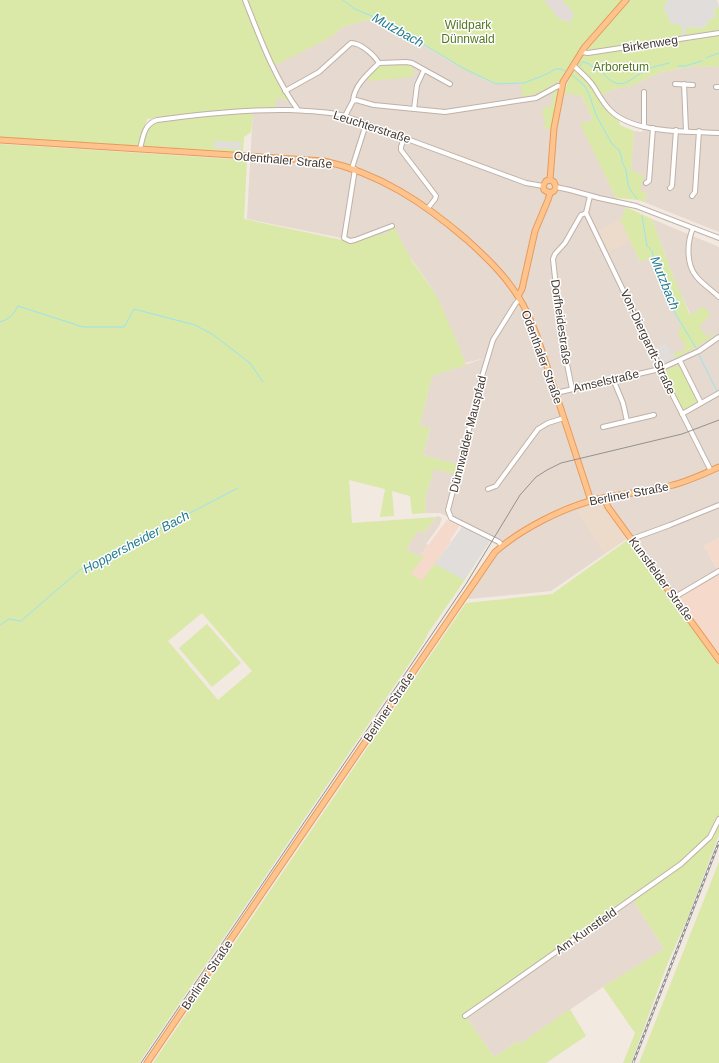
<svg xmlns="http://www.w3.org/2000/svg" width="719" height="1063" viewBox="0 0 719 1063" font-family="Helvetica,sans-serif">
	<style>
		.residential { fill: #e6d9cf }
		.commercial { fill: #f5d9cb }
		.industrial { fill: #e3dbd7 }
		.education { fill: #ecdaca }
		.green { fill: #dae8a8; fill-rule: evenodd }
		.parking { fill: #e1dddb }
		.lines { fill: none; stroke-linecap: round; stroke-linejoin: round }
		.stream { stroke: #9ae3f2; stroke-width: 1 }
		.minor-casing { stroke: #c0b1a7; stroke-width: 6 }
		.major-casing { stroke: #e79b5a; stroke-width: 7 }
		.minor { stroke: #fff; stroke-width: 4 }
		.major { stroke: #ffc48d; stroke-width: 5 }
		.tram { stroke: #929292; stroke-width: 1 }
		.rail-casing { stroke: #929292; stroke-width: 2.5 }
		.rail { stroke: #fff; stroke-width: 1; stroke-dasharray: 3; stroke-linecap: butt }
		.labels { text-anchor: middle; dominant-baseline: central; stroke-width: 3; stroke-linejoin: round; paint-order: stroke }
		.park-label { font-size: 12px; fill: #567624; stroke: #fff }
		.street-label { font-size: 12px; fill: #433832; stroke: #fff }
		.water-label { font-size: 13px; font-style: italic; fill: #247d91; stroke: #fff }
	</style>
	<rect width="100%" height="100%" fill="#f2e9e1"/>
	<g class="residential">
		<path d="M371,19L407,35L446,59L485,80L496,84L514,83L524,84L561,78L565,72L570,76L565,88L582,96L593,120L581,125L616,198L626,207L622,218L620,219L640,262L649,258L654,272L657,271L658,277L694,349L704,342L676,284L652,219L719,247V538L704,546L717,569L671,598L628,538L551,591L469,599L468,598L492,560L506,545L496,539L440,513H426L425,499L434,469L456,464L423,455L430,429L420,425L432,376L485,358L465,363L457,342L431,287L405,250L388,233L383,235H375L350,244L342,240V238L247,219L253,109L277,97L289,102L271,67L331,37L342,27Z"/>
		<path d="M696,66L719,67V232L644,202L647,193L640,191L631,170L634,131L642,132L644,130L638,124L619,115L612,109L602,95L614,89L631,86L661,72Z"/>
		<path d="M438,516L442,518L439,526L426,544L428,545L419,557L406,549L419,530L424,533L436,517Z"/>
		<path d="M633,900L664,949L603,987L520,1044L518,1041L494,1057L466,1017Z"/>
	</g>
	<g class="commercial">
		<path d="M447,520L459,526L458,528L450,540L451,541L422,582L408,572Z"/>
		<path d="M719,538V568L717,569L704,546Z"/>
		<path d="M719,574V657L677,598Z"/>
	</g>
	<path class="industrial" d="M544,0H562L574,13L571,22L559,19Z"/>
	<g class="education">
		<path d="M620,219L630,242L608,252L598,230Z"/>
		<path d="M599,502L602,503L628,538L604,554L577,513L578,512L577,510Z"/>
	</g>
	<g class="green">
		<path d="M0,0H544L559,19L571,22L574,13L562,0H669L665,4L675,23L683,27L681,36L686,27L704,28L709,20L715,17L714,9L719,7V67L696,66L661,72L631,86L614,89L602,95H597L603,106L619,121L620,125L634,131L631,170L644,176L640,190L647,193L644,202C635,198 626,200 616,198L580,124L593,120L582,96L564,93L570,76L565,72L559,81L539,93L522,97L521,83L496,84L485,80L461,68L407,35L371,19L342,27L331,37L272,67L289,102L277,97L275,108L253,109L147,119L139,146L0,137Z"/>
		<path d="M408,64C413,66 414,69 415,74H412V77L369,81L366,79L379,66Z"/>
		<path d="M555,90L558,91L551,129H542L544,127L543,125H546L542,111L544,110V108L552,105L553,91Z"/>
		<path d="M253,112L251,132L244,137L243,152L143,146L148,129L155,122L176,119Z"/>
		<path d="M0,144L247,160L244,219L342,240L350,244L375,235L387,234V229L394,227L412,261L437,296L457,342L466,365L432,376L420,425L430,428L423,455L457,464L454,474L434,469L425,499L426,513L412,514L410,496L392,491L394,516L380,517L385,489L349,480L352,523L436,517L424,533L419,530L406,549L419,557L421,555L424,557L411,573L408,572L422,581L445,550L466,570L490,541L460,587L428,633L424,642L139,1063H0ZM202,613L252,671L218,700L168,641Z"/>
		<path d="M626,207L652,219L673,276L690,315L704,306L711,316L704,320L705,321L699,326L707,337L713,333L714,335L697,347L675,358L673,354L686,349L677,331L682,328L657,277H658L657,271L654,272L650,258L640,262L620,219L622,218Z"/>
		<path d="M679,365L698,402L685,410L682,409L664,373L665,370Z"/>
		<path d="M629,539L719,664V835L688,917L668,962L631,1063H623L635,1033L603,987L664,949L633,900L466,1017L494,1057L518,1041L520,1044L570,1009L586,1036L546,1063H153L466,603L552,594Z"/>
		<path d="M207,624L241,663L212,687L179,648Z"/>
		<path d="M719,862V1063H639Z"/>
	</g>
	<g class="parking">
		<path d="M669,0H717L719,7L714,9L715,17L709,20L704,28L687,27L685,36L681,37L683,27L675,23L672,25L663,7Z"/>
		<path d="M214,141L241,142V149L214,148Z"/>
		<path d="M666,343L671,351L669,352L670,355L673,354L675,358L663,363L655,349Z"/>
		<path d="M462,527L490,541L464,580L435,564Z"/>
	</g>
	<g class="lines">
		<g class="stream">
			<path d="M343,0L355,9L388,23L463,68L496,84L524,83L547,74L555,69H561L565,71"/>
			<path d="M706,58L719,53"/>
			<path d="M580,66L582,62C587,62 593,66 597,71"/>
			<path d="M678,66H685L702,61"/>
			<path d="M603,73C621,95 630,78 648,69C655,66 662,65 669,63"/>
			<path d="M572,75L584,85L589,94L596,115L612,144L619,150L622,158V162L626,170L627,179L629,188L637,199"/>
			<path d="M642,216L647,246L652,251L655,263L667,294L675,313L696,348"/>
			<path d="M0,322C10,319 13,315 18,306L83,327H124L134,309L195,325L212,334L250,363L263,382"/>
			<path d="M699,355L717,391"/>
			<path d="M0,625L9,619L21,621L80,570L238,488"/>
		</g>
		<g class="minor-casing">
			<g id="minor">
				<path d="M245,0C260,38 274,77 298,110"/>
				<path d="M581,52L588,53L719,33"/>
				<path d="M573,65C580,72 588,78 594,87C599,95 603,103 610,110C633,134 687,131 719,133"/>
				<path d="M675,84L693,85"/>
				<path d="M684,84L686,131"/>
				<path d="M716,87H719"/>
				<path d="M285,91L319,72L351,43C361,43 374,55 379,63"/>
				<path d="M644,92V127"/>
				<path d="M353,101C354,85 369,73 379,63L406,62L412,63L450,84"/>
				<path d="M414,109L417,85L424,70"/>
				<path d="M345,116L353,101L356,100L374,105L445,112L536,98L558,86L561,87"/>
				<path d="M404,138L401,147V150L436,196L435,199L428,208"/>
				<path d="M140,149C143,137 144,124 157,120C201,114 246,109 290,110C308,111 327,111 345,116L526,183L543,186"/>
				<path d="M352,168L366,124"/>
				<path d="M355,169L344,238L350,241L355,240L392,226"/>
				<path d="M646,183L649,181L653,128"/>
				<path d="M556,187L570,190L599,198L636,206L719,238"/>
				<path d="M670,188L672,186L676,130"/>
				<path d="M692,196L695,192L699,131"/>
				<path d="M586,213L659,365L661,372L711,471"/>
				<path d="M693,228C687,242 686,264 696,276C702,284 712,290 719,297"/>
				<path d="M680,361L701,403"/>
				<path d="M613,379L623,403L627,421"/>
				<path d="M572,389L561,334L553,259L555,254L565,243L581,215L586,213L590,196"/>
				<path d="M556,393L660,369L699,351L719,337"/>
				<path d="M682,414L719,393"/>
				<path d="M603,427L654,415"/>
				<path d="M488,489L496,486L538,429L548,423L564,418"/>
				<path d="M632,539L670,525L719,505"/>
				<path d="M502,546L499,542L451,518L448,510L477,399L480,383L493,340L516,303L520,299"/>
				<path d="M675,597L719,571"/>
				<path d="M465,1016L681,864L710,837L719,819"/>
			</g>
		</g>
		<g class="major-casing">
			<g id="major">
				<path d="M0,140L324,161C379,173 424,203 466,239C486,257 505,275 519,298C527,310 532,323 537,336L591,501"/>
				<path d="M550,180L554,128L563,82L584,48L626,0"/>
				<path d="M550,193L544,190L543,186L546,181L550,180"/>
				<path d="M550,193L554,191L556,187L554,182L550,180"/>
				<path d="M518,296L522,289L535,231L548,200L550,193"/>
				<path d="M604,498L608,507L719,660"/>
				<path d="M147,1063L267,886L495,552C521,529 564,507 598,499C623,493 649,492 673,485C689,481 704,474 719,467"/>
			</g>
		</g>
		<use href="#minor" class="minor"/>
		<use href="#major" class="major"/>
		<path class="tram" d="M141,1063L466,584L520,495L536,477L547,470L561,463L682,434L719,420"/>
		<g class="rail-casing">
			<path id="rail" d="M633,1063L719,842"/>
		</g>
		<use href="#rail" class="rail"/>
	</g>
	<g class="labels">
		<g class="park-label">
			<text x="468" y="25">Wildpark<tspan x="468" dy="14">Dünnwald</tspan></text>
			<text x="621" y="67">Arboretum</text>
		</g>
		<g class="street-label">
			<text transform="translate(650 44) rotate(-9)">Birkenweg</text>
			<text transform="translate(372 127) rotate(18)">Leuchterstraße</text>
			<text transform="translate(283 160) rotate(5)">Odenthaler Straße</text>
			<text transform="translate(561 322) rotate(82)">Dorfheidestraße</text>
			<text transform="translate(648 342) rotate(65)">Von-Diergardt-Straße</text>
			<text transform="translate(542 357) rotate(70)">Odenthaler Straße</text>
			<text transform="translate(606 381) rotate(-13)">Amselstraße</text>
			<text transform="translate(468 434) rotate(-76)">Dünnwalder Mauspfad</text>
			<text transform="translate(629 494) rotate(-11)">Berliner Straße</text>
			<text transform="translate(661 579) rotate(54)">Kunstfelder Straße</text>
			<text transform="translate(389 707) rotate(-56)">Berliner Straße</text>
			<text transform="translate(586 931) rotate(-35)">Am Kunstfeld</text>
			<text transform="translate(207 975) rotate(-56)">Berliner Straße</text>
		</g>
		<g class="water-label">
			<text transform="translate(398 30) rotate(29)">Mutzbach</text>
			<text transform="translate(665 283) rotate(68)">Mutzbach</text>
			<text transform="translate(136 542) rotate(-28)">Hoppersheider Bach</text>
		</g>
	</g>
</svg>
